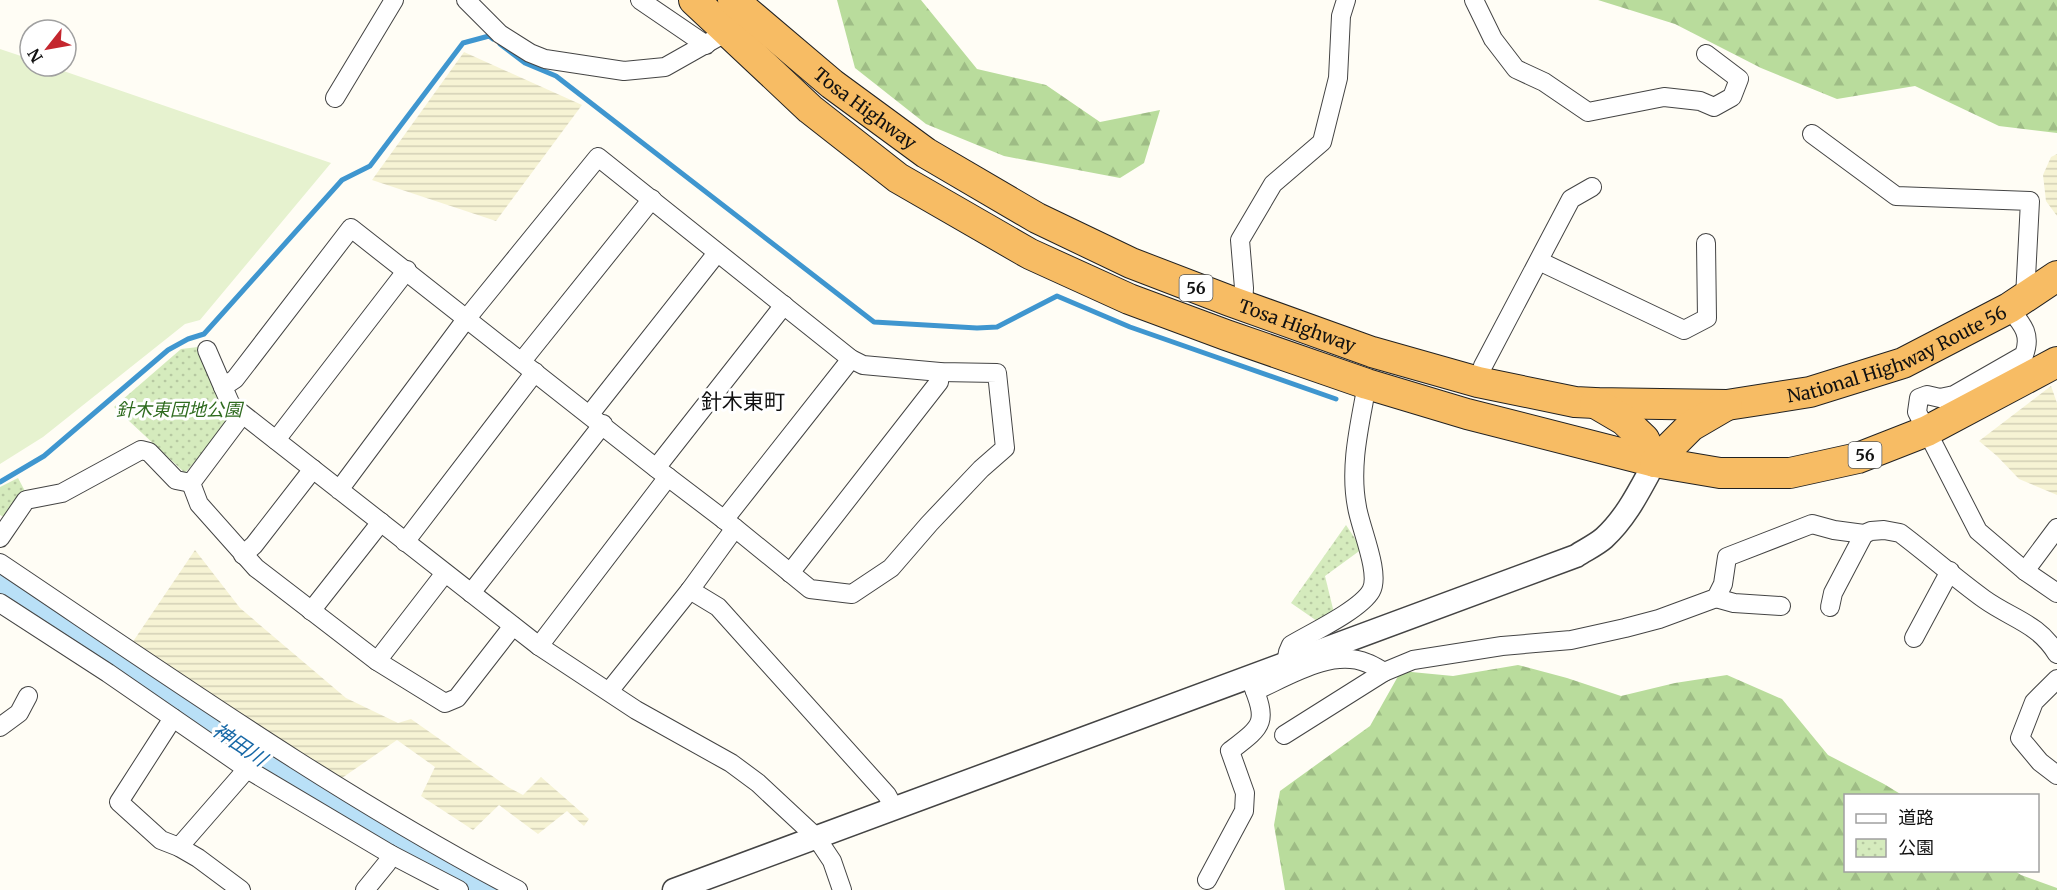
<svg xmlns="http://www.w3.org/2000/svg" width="2057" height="890" viewBox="0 0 2057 890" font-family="Merriweather,'Noto Sans JP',serif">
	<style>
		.farmland { fill: url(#farmland-rules) }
		.forest { fill: url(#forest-firs) }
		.park { fill: url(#park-dots) }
		.pitch { fill: #e6f2cf }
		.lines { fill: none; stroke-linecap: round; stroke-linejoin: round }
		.stream { stroke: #3f96cf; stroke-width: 5 }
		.river { stroke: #b9e0f7; stroke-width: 30 }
		.minor-casing { stroke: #444; stroke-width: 20 }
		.tertiary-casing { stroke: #444; stroke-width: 25 }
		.trunk-casing { stroke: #222; stroke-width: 32 }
		.minor { stroke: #fff; stroke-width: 18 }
		.tertiary { stroke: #fff; stroke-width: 22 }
		.trunk { stroke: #f7bc64; stroke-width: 30 }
		.labels { text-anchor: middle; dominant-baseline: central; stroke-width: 6; stroke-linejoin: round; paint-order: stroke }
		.shield { fill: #fff; stroke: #585858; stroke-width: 1.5 }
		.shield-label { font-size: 16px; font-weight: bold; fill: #111 }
		.street-label { font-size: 18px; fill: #111; stroke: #fff }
		.park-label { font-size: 18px; font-style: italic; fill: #2f6b1f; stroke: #fff }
		.water-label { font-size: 20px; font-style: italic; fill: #1768a6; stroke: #fff }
		.quarter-label { font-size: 21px; fill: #111; stroke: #fff }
	</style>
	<defs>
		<pattern id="farmland-rules" width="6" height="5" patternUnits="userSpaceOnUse" patternTransform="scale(1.5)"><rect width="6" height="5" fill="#f6f3d4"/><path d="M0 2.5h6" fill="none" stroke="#d2cfb5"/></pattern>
		<pattern id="forest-firs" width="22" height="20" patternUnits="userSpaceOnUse" patternTransform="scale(1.5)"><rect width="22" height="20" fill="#b9dc9c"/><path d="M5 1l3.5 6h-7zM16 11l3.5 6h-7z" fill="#9ebc85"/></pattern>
		<pattern id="park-dots" width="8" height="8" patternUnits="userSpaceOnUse" patternTransform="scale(1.5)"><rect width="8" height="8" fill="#d5ebbd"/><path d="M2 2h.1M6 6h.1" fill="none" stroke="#b6c8a1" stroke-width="1.8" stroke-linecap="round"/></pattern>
	</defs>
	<rect width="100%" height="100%" fill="#fffdf5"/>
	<g class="farmland">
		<path d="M464,52L582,105L496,221L372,180Z"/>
		<path d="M2057,154V216L2046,201L2043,175L2051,157Z"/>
		<path d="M2051,386L2057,403V495L2019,479L1997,456L1979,441Z"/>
		<path d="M195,550L240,608L346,698L398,723L411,719L508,787L523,795L541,777L589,819L584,826L567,811L538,834L499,805L473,830L421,796L435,767L397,740L339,780L132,643Z"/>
	</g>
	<g class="forest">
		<path d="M837,0H921L977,69L1046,85L1100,122L1160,110L1144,163L1120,178L1004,156L926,124L855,68Z"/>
		<path d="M1598,0H2057V133L1999,126L1915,86L1837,99L1761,68L1675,24Z"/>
		<path d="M1518,665L1567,678L1621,696L1675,683L1727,675L1782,699L1828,755L1884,784L1902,795L1846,796V870L2015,871L2021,875L2057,888V890H1285L1274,825L1280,791L1370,726L1401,671L1453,676Z"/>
	</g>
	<g class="park">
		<path d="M198,347L223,407L234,417L185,473L114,407L181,349Z"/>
		<path d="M18,478L26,493L6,518L0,515V487Z"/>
		<path d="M1346,525L1362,549L1325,576L1334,613L1317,621L1291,603Z"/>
	</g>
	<path class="pitch" d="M0,49L30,59V66H49L331,163L200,320L185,324L43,437L0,464Z"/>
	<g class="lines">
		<g class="stream">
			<path d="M500,44L525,63L556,76L874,322L977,328L997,327L1057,296L1130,327L1336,399"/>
			<path d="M0,482L44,456L168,350L188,339L204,334L342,180L370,166L463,43L489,36L493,39"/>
		</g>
		<path class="river" d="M0,582L266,762L408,846L491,890"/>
		<g class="minor-casing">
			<g id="minor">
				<path d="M466,0L500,34L530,53L545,59L624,71L665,67L727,32"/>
				<path d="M640,0L706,45"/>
				<path d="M1474,0L1493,39L1516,69L1544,82L1588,112L1664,97L1700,101L1714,107L1732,97L1739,79L1706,54"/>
				<path d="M335,98L394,0"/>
				<path d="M1812,134L1896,196L2030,201L2025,297"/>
				<path d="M1539,261L1684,330L1707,318L1706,243"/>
				<path d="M1243,306L1244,288L1240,240L1273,184L1322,142L1338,78L1341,16L1346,0"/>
				<path d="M2009,308C2022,324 2032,334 2024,355L1954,395L1940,398L1927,395L1919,398L1917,412L1978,531L2025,571L2057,593"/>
				<path d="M207,350L223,387"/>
				<path d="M522,361L652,199"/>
				<path d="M1478,382L1483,366L1571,199L1592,187"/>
				<path d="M590,414L717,253"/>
				<path d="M242,415L191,483L199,504L256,568L377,661L445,703L457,698L513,626"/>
				<path d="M276,440L407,270"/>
				<path d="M656,468L784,305"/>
				<path d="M339,490L467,318L598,157L851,359L863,365L940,372L997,373L1005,448L981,469L929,524L891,568L852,594L810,589L735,528L656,468L351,228L235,379L223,387L231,405L539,646L636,710L731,763L758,783L816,837L832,861L842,890"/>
				<path d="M724,520L851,359"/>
				<path d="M0,538L26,500L62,493L141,450L149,452L176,480L191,483"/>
				<path d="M405,542L535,372"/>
				<path d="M243,555L254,545L313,469"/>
				<path d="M0,563C170,677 337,795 518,890"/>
				<path d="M2025,571L2057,528"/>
				<path d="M790,573L939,382L940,372"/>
				<path d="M690,590L718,607L887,795L894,808"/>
				<path d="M471,593L603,424"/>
				<path d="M1716,598L1734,603L1781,606"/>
				<path d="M0,603L108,673L247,769"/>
				<path d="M1830,607L1833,593L1864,534"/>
				<path d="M311,611L381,522"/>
				<path d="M1914,638L1950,571"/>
				<path d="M539,646L668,477"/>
				<path d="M377,661L445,573"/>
				<path d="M1286,663L1288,652L1291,645C1311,633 1360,610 1371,591C1381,574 1360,527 1357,507C1349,466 1360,424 1367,384"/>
				<path d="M2057,679L2034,702L2020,738L2040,762L2057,775"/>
				<path d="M1255,691C1287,677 1331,648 1367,663C1373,665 1379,669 1384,672L1413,660L1502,646L1571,640L1625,628L1659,619L1716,598L1723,584L1727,557L1812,524L1834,530L1864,534L1871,531L1884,530L1900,533C1928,554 1955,578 1984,599C2012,619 2038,623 2057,654"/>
				<path d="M610,692L614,685L690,590L735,528"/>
				<path d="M173,718L119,802L161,840L179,847L198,858L241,890"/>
				<path d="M0,727L19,713L28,696"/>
				<path d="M1284,735L1384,672"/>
				<path d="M179,847L247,769L390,854L459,890"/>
				<path d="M1207,880L1244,811L1245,793L1230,751C1264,725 1268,723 1251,681"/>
				<path d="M365,890L387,863L390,854"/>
			</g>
		</g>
		<g class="tertiary-casing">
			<path id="tertiary" d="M674,890L1576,556C1585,550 1596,545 1604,538C1627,517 1640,489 1655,462"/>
		</g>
		<g class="trunk-casing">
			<g id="trunk">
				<path d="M694,0L810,109L898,178L1030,254L1129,299L1226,335L1367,384L1467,414L1655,462L1720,473H1790L1858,458L1927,431L2057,362"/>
				<path id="s1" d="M733,0L832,84L926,153L1037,218L1131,263L1230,301L1372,352L1478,382L1575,402L1595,403L1727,405L1810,392L1903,363L2009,308L2057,276"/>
				<path d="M1595,403L1624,420L1644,439L1655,462"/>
				<path d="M1655,462L1691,426L1727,405"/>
			</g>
		</g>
		<use href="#minor" class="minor"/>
		<use href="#tertiary" class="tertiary"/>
		<use href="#trunk" class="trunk"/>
	</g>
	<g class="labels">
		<g class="shield">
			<rect x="1179.5" y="275" width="33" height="26" rx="4.5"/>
			<rect x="1848.5" y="442" width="33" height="26" rx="4.5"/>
		</g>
		<g class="shield-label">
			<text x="1196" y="288">56</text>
			<text x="1865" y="455">56</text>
		</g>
		<g class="street-label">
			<text stroke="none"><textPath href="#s1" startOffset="171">Tosa Highway</textPath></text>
			<text stroke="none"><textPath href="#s1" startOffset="657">Tosa Highway</textPath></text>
			<text stroke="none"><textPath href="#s1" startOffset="1276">National Highway Route 56</textPath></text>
		</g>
		<g class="park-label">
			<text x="179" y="409">針木東団地公園</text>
		</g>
		<g class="water-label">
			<text transform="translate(240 744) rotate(34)">神田川</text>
		</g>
		<g class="quarter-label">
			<text x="743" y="401">針木東町</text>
		</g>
	</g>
	<rect x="1844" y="794" width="195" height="78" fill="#ffffff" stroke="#a0a0a0" stroke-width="1.5"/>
	<rect x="1856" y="814" width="30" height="9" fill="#ffffff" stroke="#a0a0a0" stroke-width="1.5"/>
	<text x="1898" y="824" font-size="18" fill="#111111">道路</text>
	<rect x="1856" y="839" width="30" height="18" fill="url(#park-dots)" stroke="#a0a0a0" stroke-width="1.5"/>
	<text x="1898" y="854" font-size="18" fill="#111111">公園</text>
	<g transform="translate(48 48) rotate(239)"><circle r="28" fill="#ffffff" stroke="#a0a0a0" stroke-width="1.5"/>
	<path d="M0-4.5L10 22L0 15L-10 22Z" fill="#c4262e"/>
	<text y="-9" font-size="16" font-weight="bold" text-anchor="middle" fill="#111111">N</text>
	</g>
</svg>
